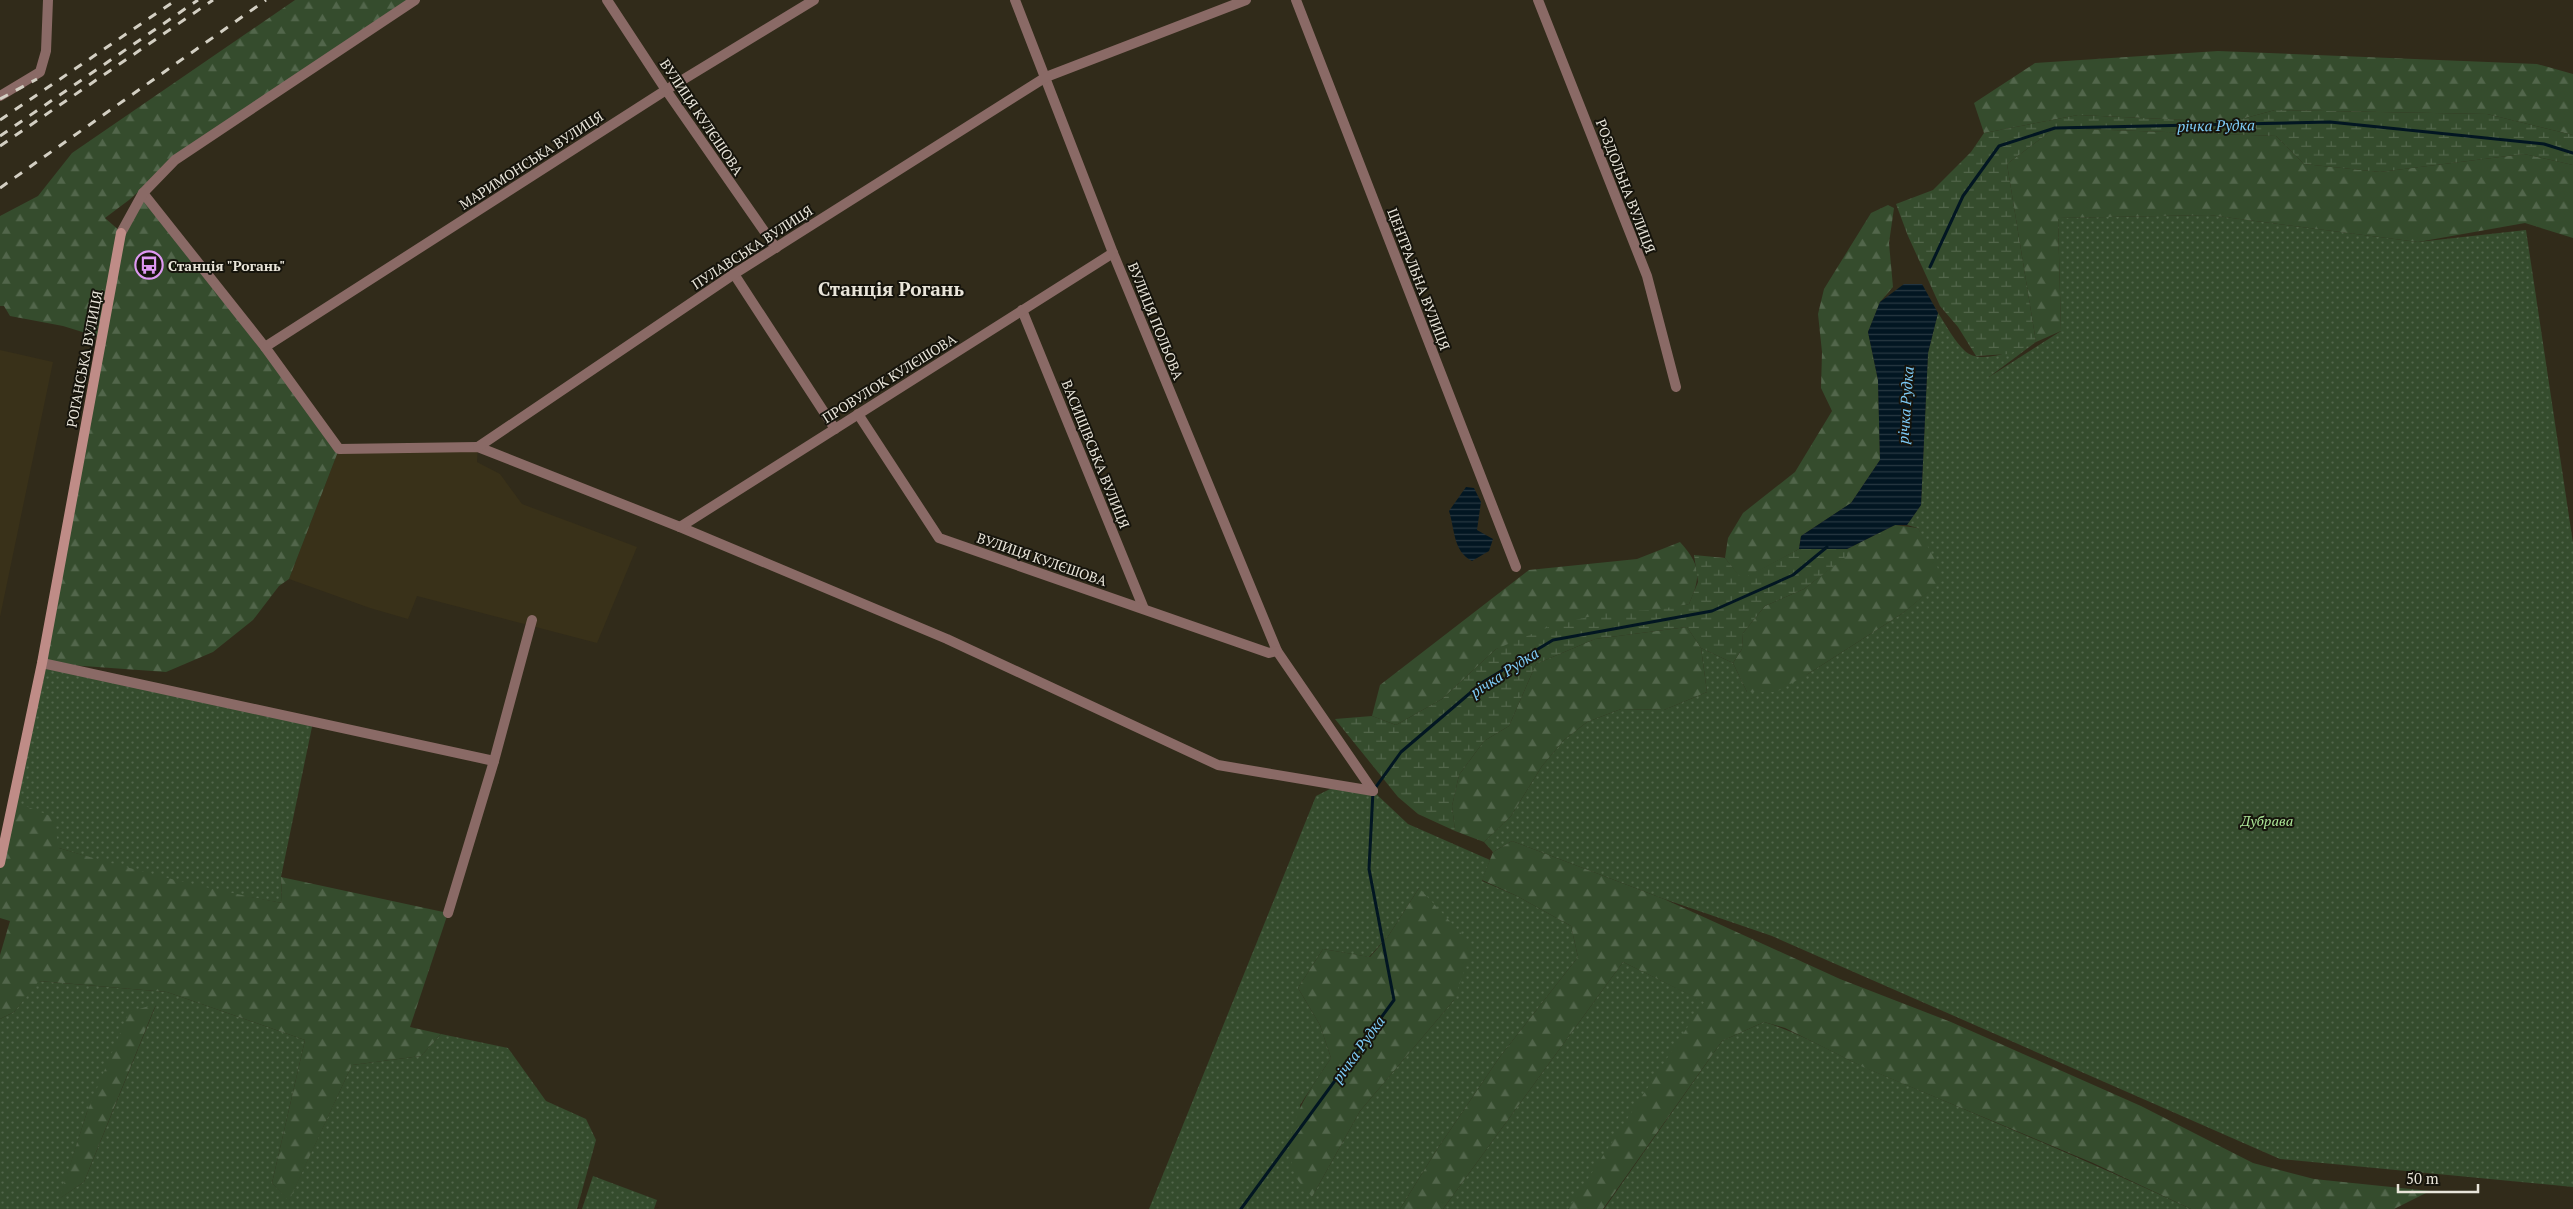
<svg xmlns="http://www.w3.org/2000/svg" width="2573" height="1209" viewBox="0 0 2573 1209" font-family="'PT Serif',serif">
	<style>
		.built { fill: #393119 }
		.grass { fill: url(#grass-dots); fill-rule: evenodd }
		.forest { fill: url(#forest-firs) }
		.wetland { fill: url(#wetland-marsh) }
		.water { fill: url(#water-rules) }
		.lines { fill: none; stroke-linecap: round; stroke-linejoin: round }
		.stream { stroke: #021622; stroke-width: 3 }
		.minor { stroke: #8a6a66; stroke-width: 10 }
		.tertiary { stroke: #8a6a66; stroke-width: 10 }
		.secondary { stroke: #bf8c87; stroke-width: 10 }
		.rail { stroke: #d3cfc3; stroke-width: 3; stroke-dasharray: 9 9; stroke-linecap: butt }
		.labels { text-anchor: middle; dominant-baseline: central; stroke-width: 4; stroke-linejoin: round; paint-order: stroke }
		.street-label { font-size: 14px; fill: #e9e5da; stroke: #16140c }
		.poi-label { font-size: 14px; font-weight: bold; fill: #e9e5da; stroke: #16140c; text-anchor: start }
		.park-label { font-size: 14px; font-style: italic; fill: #aee999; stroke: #16140c }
		.water-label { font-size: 15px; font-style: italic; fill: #7ecbf7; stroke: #16140c }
		.district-label { font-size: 19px; font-weight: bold; fill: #e9e5da; stroke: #16140c }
	</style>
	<defs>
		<pattern id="grass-dots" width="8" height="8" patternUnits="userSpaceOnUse" patternTransform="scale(1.25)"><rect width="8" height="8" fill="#354c2d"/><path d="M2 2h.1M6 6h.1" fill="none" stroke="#52664b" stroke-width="1.8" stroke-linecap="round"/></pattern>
		<pattern id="forest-firs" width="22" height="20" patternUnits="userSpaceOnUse" patternTransform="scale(1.25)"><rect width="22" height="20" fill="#354c2d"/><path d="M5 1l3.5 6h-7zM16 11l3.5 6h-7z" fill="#52664b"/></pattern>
		<pattern id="wetland-marsh" width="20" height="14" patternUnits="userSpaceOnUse" patternTransform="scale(1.25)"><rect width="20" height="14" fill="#354c2d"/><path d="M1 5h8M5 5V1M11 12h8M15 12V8" fill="none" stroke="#52664b"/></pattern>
		<pattern id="water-rules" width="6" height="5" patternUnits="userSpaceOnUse" patternTransform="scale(1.25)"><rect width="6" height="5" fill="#021622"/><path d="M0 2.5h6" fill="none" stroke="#273842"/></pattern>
	</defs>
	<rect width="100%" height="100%" fill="#312b1a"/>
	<g class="built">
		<path d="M0,350L53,362L0,617Z"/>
		<path d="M478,447L477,462L500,474L522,504L637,547L597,643L417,596L408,619L370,608L289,579L339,449Z"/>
	</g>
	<g class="grass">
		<path d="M2209,215L2418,242L2526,230L2573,543V1187L2280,1159L1772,936L1664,899L1512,841L1493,852L1484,842L1511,816L1542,766L1564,740L1587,722L1621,709L1664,710L1707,692L1701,648L1733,663L1747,692L1808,674L1903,613L1941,581L1918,528L1907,525L1921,505L1928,353L1938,313C1946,325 1955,342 1965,351C1981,366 2019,349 2036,342L1989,377L2061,331L2058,218Z"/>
		<path d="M42,663L313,722L281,877L282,903L216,891L121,867L59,848L13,801Z"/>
		<path d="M1338,785L1373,791L1408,824L1490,860L1482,881L1517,896L1571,926L1578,957L1499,1058L1436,1151L1400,1209H1149L1316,796ZM1419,888L1454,1000L1360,1111L1312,1197L1300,1105L1331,1058L1320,1025L1298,988L1323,949L1369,957L1389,935Z"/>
		<path d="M1623,962L1705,1002L1569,1209H1443Z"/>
		<path d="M38,981L167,992L305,1040L272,1183L289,1200L352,1065L421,1056L441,1034L508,1048L546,1101L586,1119L596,1140L577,1209H0V1019L14,1012ZM156,1005L84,1182L60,1198L87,1112Z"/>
		<path d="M1764,1022C1804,1034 1839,1057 1878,1073C1983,1117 2088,1161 2191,1209H1604L1722,1041Z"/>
		<path d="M593,1176L657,1200L654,1209H582Z"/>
	</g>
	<g class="forest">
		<path d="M295,0H415L175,160L129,200L105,218L121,232L143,193L339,449L289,579L279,586L253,620L213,652L166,672L42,663L102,338L63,326L10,316L4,306H0V216L38,196L72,153Z"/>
		<path d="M2218,51L2537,64L2573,74V135L2487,114L2275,110L2231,122L2078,115L1984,133L1974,103L2035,63Z"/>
		<path d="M2055,128L2276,136L2304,164L2380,172L2524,154L2573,165V238L2525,223L2418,242L2209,215L2058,218L2061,331L2036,342L2007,164Z"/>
		<path d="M1888,205L1894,208L1889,243L1893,287L1880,302L1868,332L1878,380L1880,460L1851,503L1801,536L1799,549L1742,580L1725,558L1728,538L1743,513L1795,472L1832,411L1821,388L1822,352L1818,314L1824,289L1871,213Z"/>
		<path d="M1895,525L1918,528L1935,560L1942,581L1903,613L1808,674L1776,692H1747L1733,663L1742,649L1743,633L1765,606L1804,589L1846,556L1847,549Z"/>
		<path d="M1680,542C1701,565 1701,577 1689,604L1496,649L1442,699L1396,725L1372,716L1380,685L1529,570L1637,559Z"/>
		<path d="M1687,627L1701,648L1707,692L1664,710L1621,709L1587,722L1564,740L1542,766L1511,816L1484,842L1455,831L1452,806L1459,775L1484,741L1509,726L1536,664L1595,639Z"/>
		<path d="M13,801L53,817L59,848C133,870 206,889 282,903L281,877L448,913L410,1027L441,1034L421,1056L352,1065L289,1201L272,1183L305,1040L167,992L39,981L14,1012L0,1019V955L10,921L0,918V863Z"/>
		<path d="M1512,841L1664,899L1840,979L1951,1022L2141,1106L2253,1163L2314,1179L2430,1191L2394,1209H2191L2093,1163L1863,1067L1785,1028L1764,1022L1722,1041L1603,1209H1568L1704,1002L1623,962L1443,1209H1400L1436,1151L1499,1058L1578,957L1571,926L1517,896L1482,880L1493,852Z"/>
		<path d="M1419,888L1473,946L1454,1000L1360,1111L1312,1197C1307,1190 1296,1181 1294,1172C1280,1128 1308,1093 1331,1058L1320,1025L1298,988L1323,949L1370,957L1389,935Z"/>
		<path d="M156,1004L84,1182L59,1199L87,1112L129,1012Z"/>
	</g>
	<g class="wetland">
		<path d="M2275,110L2487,114L2573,135V165L2524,154L2380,172L2304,164L2276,136L2055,128L2007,164L2036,342L2009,354L1976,356L1958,327L1940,306L1908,236L1896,204L1933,190L1971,152L1984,133L2078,115L2231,122Z"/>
		<path d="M1799,549H1847V556L1804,589L1765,606L1743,633L1742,649L1733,663L1701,648L1687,627L1595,639L1536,664L1509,726L1484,741L1459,775L1452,806L1455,831L1418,814L1398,797L1335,719L1372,716L1396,725L1442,699L1496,649L1551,626L1608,612L1655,610L1689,604L1698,582L1694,555L1725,558L1742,579Z"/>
	</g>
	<g class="water">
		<path d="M1904,284H1922L1938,313L1928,353L1921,505L1907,525H1895L1847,549H1799L1801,536L1851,503L1880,460L1878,380L1868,332L1880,302Z"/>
		<path d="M1466,487L1474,488L1481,502L1477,530L1493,539L1489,551L1472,561C1453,551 1455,530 1449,511Z"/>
	</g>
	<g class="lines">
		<g class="stream">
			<path d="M1930,267L1963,196L1999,146L2055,128L2330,122L2544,144L2573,153"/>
			<path d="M1241,1209L1394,1000L1369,869L1373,791L1401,752L1483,682L1553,640L1712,611L1793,575L1827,547"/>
		</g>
		<g class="minor">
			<path d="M607,0L666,90L776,248"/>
			<path d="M1015,0L1113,253L1277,651L1373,791"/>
			<path d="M1296,0L1516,567"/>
			<path d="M1538,0L1647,276L1676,387"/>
			<path d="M0,96L40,72L46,51L48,0"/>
			<path d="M143,193L265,347L339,449L478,447L680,527L947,639L1218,765L1373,791"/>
			<path d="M734,274L835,429"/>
			<path d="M1022,310L1144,609"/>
			<path d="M265,347L666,90L814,0"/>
			<path d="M858,414L939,538L1269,653L1277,651"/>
			<path d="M478,447L734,274L1046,77L1246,0"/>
			<path d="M680,527L1113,253"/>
			<path d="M42,663L494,761"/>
			<path d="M448,913L494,761L532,620"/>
		</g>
		<path class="tertiary" d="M121,233L143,193L175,160L415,0"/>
		<path class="secondary" d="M0,863L42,663L121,233"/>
		<g class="rail">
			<path d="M0,99L37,79"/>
			<path d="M0,120L176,0"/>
			<path d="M0,136L198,0"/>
			<path d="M0,146L213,0"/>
			<path d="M0,188L266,0"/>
		</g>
	</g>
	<defs>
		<g id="bus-ring" transform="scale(1.4375)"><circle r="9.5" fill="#16140c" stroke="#de98f2" stroke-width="1.5"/><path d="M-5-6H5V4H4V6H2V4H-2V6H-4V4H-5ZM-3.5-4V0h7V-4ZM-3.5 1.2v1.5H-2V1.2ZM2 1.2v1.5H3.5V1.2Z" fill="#de98f2"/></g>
	</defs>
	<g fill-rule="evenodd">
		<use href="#bus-ring" x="149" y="265"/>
	</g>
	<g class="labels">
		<g class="street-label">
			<text transform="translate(702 117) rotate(56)">ВУЛИЦЯ КУЛЄШОВА</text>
			<text transform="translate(531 160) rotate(-33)">МАРИМОНСЬКА ВУЛИЦЯ</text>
			<text transform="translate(1626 186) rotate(69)">РОЗДОЛЬНА ВУЛИЦЯ</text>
			<text transform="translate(752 247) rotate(-33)">ПУЛАВСЬКА ВУЛИЦЯ</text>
			<text transform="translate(1419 279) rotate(69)">ЦЕНТРАЛЬНА ВУЛИЦЯ</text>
			<text transform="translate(1156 321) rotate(68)">ВУЛИЦЯ ПОЛЬОВА</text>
			<text transform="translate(84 359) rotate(-79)">РОГАНСЬКА ВУЛИЦЯ</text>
			<text transform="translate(889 378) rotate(-32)">ПРОВУЛОК КУЛЄШОВА</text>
			<text transform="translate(1096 454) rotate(68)">ВАСИЩІВСЬКА ВУЛИЦЯ</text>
			<text transform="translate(1042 559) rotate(19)">ВУЛИЦЯ КУЛЄШОВА</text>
		</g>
		<g class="poi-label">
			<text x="168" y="265">Станція "Рогань"</text>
		</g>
		<g class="park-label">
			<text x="2267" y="820">Дубрава</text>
		</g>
		<g class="water-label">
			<text transform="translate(2216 125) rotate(-1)">річка Рудка</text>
			<text transform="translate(1905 405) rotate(-86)">річка Рудка</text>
			<text transform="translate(1504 672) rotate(-33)">річка Рудка</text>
			<text transform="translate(1358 1049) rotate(-54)">річка Рудка</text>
		</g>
		<g class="district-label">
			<text x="891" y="288">Станція Рогань</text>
		</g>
	</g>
	<path d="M2398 1184v8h80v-8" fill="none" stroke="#e9e5da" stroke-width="2.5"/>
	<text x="2406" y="1184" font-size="15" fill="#e9e5da" stroke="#16140c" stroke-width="4" paint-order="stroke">50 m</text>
</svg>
